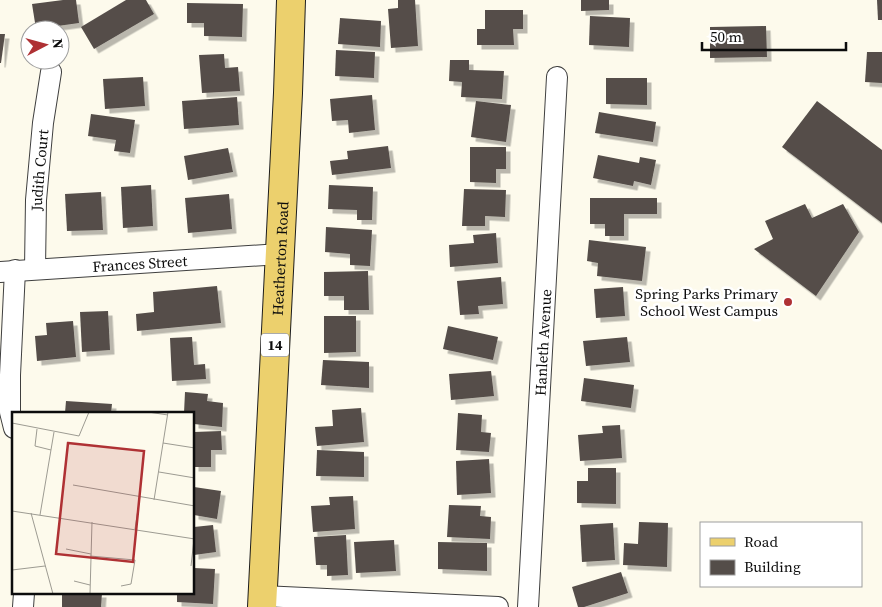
<svg xmlns="http://www.w3.org/2000/svg" width="882" height="607" viewBox="0 0 882 607" font-family="'Source Serif 4',serif">
	<style>
		.building { fill: #544d49; filter: url(#shadow) }
		.lines { fill: none; stroke-linecap: round; stroke-linejoin: round }
		.street-casing { stroke: #3f3f3f; stroke-width: 22 }
		.primary-casing { stroke: #1d1d1d; stroke-width: 30 }
		.street { stroke: #fff; stroke-width: 20 }
		.primary { stroke: #ecd06d; stroke-width: 28 }
		.poi-dot { fill: #af3134; stroke: #fff; stroke-width: 2 }
		.labels { text-anchor: middle; dominant-baseline: central; stroke-width: 5; stroke-linejoin: round; paint-order: stroke }
		.shield { fill: #fff; stroke: #555; stroke-width: 1 }
		.shield-label { font-size: 14px; font-weight: bold; fill: #0c0c0c }
		.street-label { font-size: 15px; fill: #0c0c0c; stroke: #fff }
		.poi-label { font-size: 15px; fill: #0c0c0c; stroke: #fff; text-anchor: end }
		.inset-road { fill: none; stroke: #9d9b92; stroke-width: 1 }
		.view { fill: #af3134; fill-opacity: 0.15; stroke: #af3134; stroke-width: 2.5 }
		.inset-edge { fill: none; stroke: #0c0c0c; stroke-width: 2.5 }
	</style>
	<defs>
		<filter id="shadow"><feDropShadow dx="4.5" dy="4.5" stdDeviation="0" flood-color="#0004"/></filter>
	</defs>
	<rect width="100%" height="100%" fill="#fdfaec"/>
	<g class="building">
		<path d="M63,0H76L79,23L36,29L32,4Z"/>
		<path d="M126,0H146L154,14L94,49L81,27Z"/>
		<path d="M398,0H415L418,46L391,48L388,9L398,8Z"/>
		<path d="M581,0H609V10L581,11Z"/>
		<path d="M877,0H882V20H878Z"/>
		<path d="M187,3L243,4L242,37L204,36V23H187Z"/>
		<path d="M485,10H523V29H513L514,45H477V29H485Z"/>
		<path d="M590,16L630,18L629,47L589,45Z"/>
		<path d="M340,18L381,21L380,47L338,44Z"/>
		<path d="M766,26L767,57L710,58V27Z"/>
		<path d="M0,34H5L1,63H0Z"/>
		<path d="M336,50L375,52L374,78L335,76Z"/>
		<path d="M867,52H882V83L865,82Z"/>
		<path d="M224,54L225,68L238,67L240,91L202,93L199,55Z"/>
		<path d="M450,60H469V70L504,71L502,99L461,97L462,82L449,81Z"/>
		<path d="M143,77L145,106L105,109L103,79Z"/>
		<path d="M606,78H647V105L606,104Z"/>
		<path d="M372,95L375,130L349,133L348,120L332,121L330,99Z"/>
		<path d="M237,97L239,125L184,129L182,101Z"/>
		<path d="M476,101L511,105L506,142L471,137Z"/>
		<path d="M817,101L882,150V223L782,147Z"/>
		<path d="M599,112L656,122L653,142L595,133Z"/>
		<path d="M91,114L135,120L130,153L114,151L116,140L88,136Z"/>
		<path d="M388,146L391,168L332,175L330,161L348,159L347,151Z"/>
		<path d="M470,147H506V169H496V183L470,182Z"/>
		<path d="M228,148L233,172L188,180L184,156Z"/>
		<path d="M598,155L639,163L640,157L656,160L651,185L634,181L633,186L593,178Z"/>
		<path d="M151,185L153,226L123,228L121,187Z"/>
		<path d="M329,185L373,187L372,220H357V210L328,209Z"/>
		<path d="M464,189L506,190L505,217L485,216V226H462Z"/>
		<path d="M101,192L103,230L67,231L65,194Z"/>
		<path d="M229,194L232,229L188,233L185,198Z"/>
		<path d="M590,198H657V214H624V236H605V224H590Z"/>
		<path d="M805,204L812,218L843,204L859,232L816,296L754,249L773,239L765,221Z"/>
		<path d="M326,227L372,230L370,266L350,265V254L325,252Z"/>
		<path d="M496,233L498,263L450,267L449,245L474,243L473,235Z"/>
		<path d="M589,240L646,247L642,281L597,276L598,263L587,261Z"/>
		<path d="M368,271L369,310H344V296H324V272Z"/>
		<path d="M501,277L503,304L478,306L479,314L460,315L457,281Z"/>
		<path d="M217,286L221,323L137,331L136,314L154,312L153,292Z"/>
		<path d="M623,287L625,316L596,318L594,289Z"/>
		<path d="M108,311L110,350L82,352L80,312Z"/>
		<path d="M324,316H356V352L324,353Z"/>
		<path d="M73,321L76,357L37,361L35,336L47,335L46,323Z"/>
		<path d="M448,326L498,337L493,360L443,349Z"/>
		<path d="M192,337L194,365L205,364L206,379L172,381L170,338Z"/>
		<path d="M627,337L630,362L586,366L583,341Z"/>
		<path d="M323,360L369,362V388L321,385Z"/>
		<path d="M491,371L494,396L451,400L449,374Z"/>
		<path d="M584,378L634,385L631,408L581,401Z"/>
		<path d="M185,392L208,394L207,401L223,403L222,427L194,424V413H184Z"/>
		<path d="M66,401L112,404L111,413H65Z"/>
		<path d="M361,408L364,442L317,446L315,427L333,426L332,410Z"/>
		<path d="M458,413L482,415L481,432L491,433L489,452L456,450Z"/>
		<path d="M620,425L622,458L580,461L578,435L603,433L602,426Z"/>
		<path d="M221,431L222,450H211V467H194V432Z"/>
		<path d="M317,450L364,452V477L316,476Z"/>
		<path d="M489,459L491,493L457,495L456,461Z"/>
		<path d="M588,468H616V504L577,503V481H588Z"/>
		<path d="M194,487L221,491L217,519L194,515Z"/>
		<path d="M353,496L355,529L313,532L311,506L330,505L329,497Z"/>
		<path d="M449,505L481,506L480,516L491,517L490,539L447,537Z"/>
		<path d="M639,522L668,523L667,567L623,565L624,543L638,544Z"/>
		<path d="M613,523L615,560L582,562L580,525Z"/>
		<path d="M213,525L216,552L194,555V527Z"/>
		<path d="M346,535L348,575L327,576V565H316L314,537Z"/>
		<path d="M394,540L396,571L356,573L354,542Z"/>
		<path d="M438,542L487,543V571L438,569Z"/>
		<path d="M194,568L215,569L213,604L177,602V593H194Z"/>
		<path d="M621,572L628,593L584,607H578L572,587Z"/>
		<path d="M62,593H102L101,607H62Z"/>
	</g>
	<g class="lines">
		<g class="street-casing">
			<g id="street">
				<path id="s1" d="M35,269L36,200L43,123L51,72"/>
				<path id="s2" d="M0,272L280,254"/>
				<path d="M14,428L10,412V375L15,270"/>
				<path d="M262,596L498,607"/>
				<path d="M23,607L24,593"/>
				<path id="s3" d="M528,607L557,77"/>
			</g>
		</g>
		<g class="primary-casing">
			<g id="primary">
				<path id="s4" d="M262,607L288,93L291,0"/>
			</g>
		</g>
		<use href="#street" class="street"/>
		<use href="#primary" class="primary"/>
	</g>
	<circle class="poi-dot" cx="788" cy="302" r="5"/>
	<g class="labels">
		<rect class="shield" x="261" y="333.5" width="28" height="23" rx="4"/>
		<g class="shield-label">
			<text x="275" y="345">14</text>
		</g>
		<g class="street-label">
			<text stroke="none"><textPath href="#s1" startOffset="99">Judith Court</textPath></text>
			<text stroke="none"><textPath href="#s4" startOffset="349">Heatherton Road</textPath></text>
			<text stroke="none"><textPath href="#s2" startOffset="140">Frances Street</textPath></text>
			<text stroke="none"><textPath href="#s3" startOffset="265">Hanleth Avenue</textPath></text>
		</g>
		<g class="poi-label">
			<text x="778" y="293">Spring Parks Primary<tspan x="778" dy="17">School West Campus</tspan></text>
		</g>
	</g>
	<g transform="translate(12 412)">
		<rect width="182" height="182" fill="#fdfaec"/>
		<path class="inset-road" d="M136,0L156,3M0,11L67,24L77,0M25,17L23,34L39,38M151,31L183,36M147,60L183,66M61,73L183,94M142,88L156,0M0,99L183,127M19,101L41,182M28,103L42,20M123,117L128,84M54,137L79,142M78,144L123,148L119,172L109,174M179,154L182,127M0,158L33,154M62,169L78,173M78,182L80,110"/>
		<path class="view" d="M56,31L132,39L121,150L44,142Z"/>
		<rect width="182" height="182" class="inset-edge"/>
	</g>
	<rect x="700" y="522" width="162" height="65" fill="#ffffff" stroke="#9e9e9e"/>
	<rect x="710" y="538" width="25" height="8" fill="#ecd06d" stroke="#9e9e9e"/>
	<text x="744" y="547" font-size="15" fill="#0c0c0c">Road</text>
	<rect x="710" y="560" width="25" height="15" fill="#544d49" stroke="#9e9e9e"/>
	<text x="744" y="572" font-size="15" fill="#0c0c0c">Building</text>
	<g transform="translate(45 45) rotate(84)"><circle r="24" fill="#ffffff" stroke="#9e9e9e"/>
	<path d="M0-4L9 19L0 12L-9 19Z" fill="#af3134"/>
	<text y="-8" font-size="14" font-weight="bold" text-anchor="middle" fill="#0c0c0c">N</text>
	</g>
	<path d="M702 42v8h144v-8" fill="none" stroke="#0c0c0c" stroke-width="2.5"/>
	<text x="710" y="42" font-size="15" fill="#0c0c0c" stroke="#ffffff" stroke-width="4" paint-order="stroke">50 m</text>
</svg>
